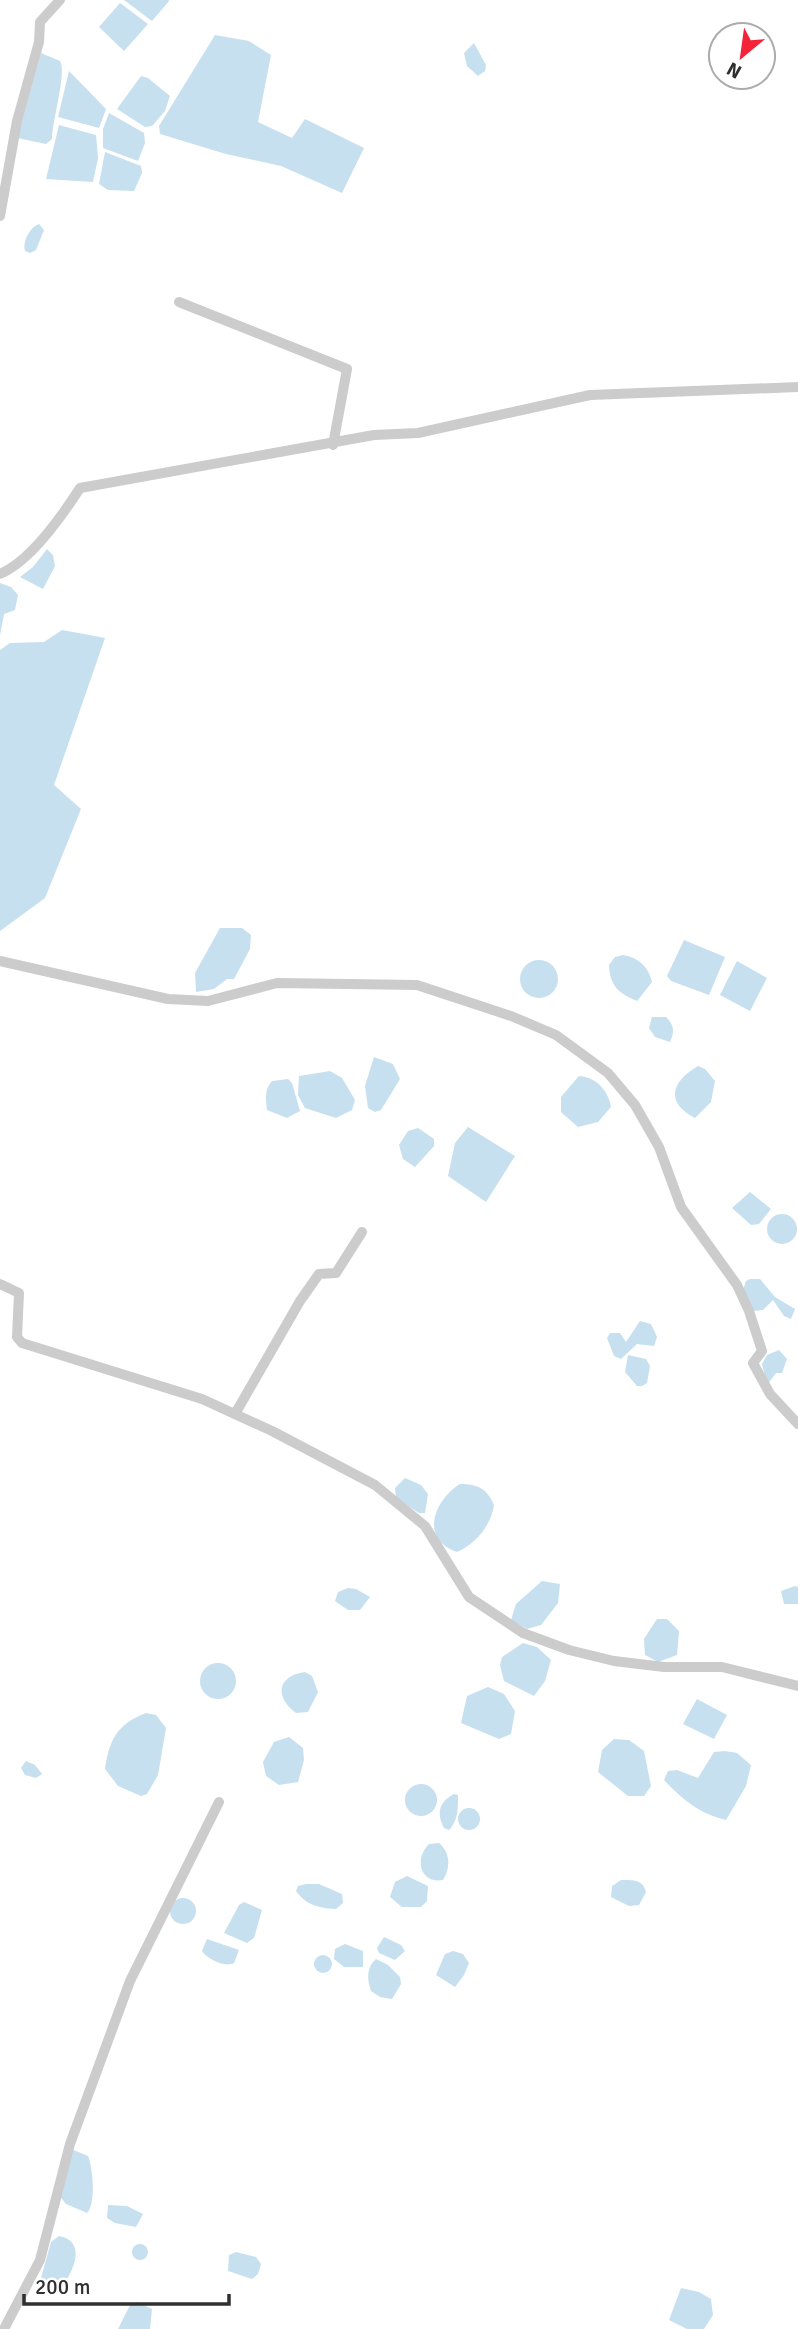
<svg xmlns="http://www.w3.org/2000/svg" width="798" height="2329" viewBox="0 0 798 2329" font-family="Signika,sans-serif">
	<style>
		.water { fill: #c6e0ef }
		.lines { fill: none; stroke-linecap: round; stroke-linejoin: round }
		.minor { stroke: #ccc; stroke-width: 10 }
	</style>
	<rect width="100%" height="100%" fill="#fff"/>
	<g class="water">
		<path d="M124,0H169V1L152,21Z"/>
		<path d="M120,3L148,24L124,51L99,27Z"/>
		<path d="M215,35L249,41L271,55L258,122L292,138L305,119L364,148L342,193L281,166L226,154L160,134L159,126Z"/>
		<path d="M474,43L486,65L485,71L478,76L467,66L464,53Z"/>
		<path d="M41,53L60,61C67,72 52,122 52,139L46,144L17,138Z"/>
		<path d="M69,71L106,109L99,128L58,117Z"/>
		<path d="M141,76L148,78L170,96L165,111L152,126L145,127L117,109Z"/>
		<path d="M109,113L144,133L145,143L138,161L103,148V129Z"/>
		<path d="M59,125L96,135L98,158L93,182L46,179Z"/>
		<path d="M105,152L141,166L142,173L134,191L108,190L99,184Z"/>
		<path d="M39,224L44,230L36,250L30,253L25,251C22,242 30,227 39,224Z"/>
		<path d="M47,549L53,555L55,566L43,589L20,577L33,567Z"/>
		<path d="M0,583L11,587L18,595L15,610L4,614L0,635Z"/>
		<path d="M62,630L105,638L54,785L81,809L45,898L0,931V650L10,643L44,642Z"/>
		<path d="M220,928H242L251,935L250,949L234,979H227L214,989L196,992L195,973Z"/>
		<path d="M684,940L725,957L709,995L671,981L667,976Z"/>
		<path d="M623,955C639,958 648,966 652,982L637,1001C618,993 610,986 609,965L615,957Z"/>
		<circle cx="539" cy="979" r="19"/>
		<path d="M737,961L767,978L750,1011L720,995Z"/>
		<path d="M652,1017H666C674,1025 675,1031 670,1042L655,1037L649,1028Z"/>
		<path d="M374,1057L393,1064L400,1079L381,1110L375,1112L368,1108L365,1086Z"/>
		<path d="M698,1066L705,1069L715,1081L711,1102L695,1118C664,1102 672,1081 698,1066Z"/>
		<path d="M330,1071L342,1078L355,1100L352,1110L336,1118L305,1108L298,1095L299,1076Z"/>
		<path d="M579,1076C596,1077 608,1090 611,1107L598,1122L578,1127L561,1112V1097Z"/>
		<path d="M288,1079L292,1083L300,1111L287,1118L267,1110C266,1099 264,1090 272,1081Z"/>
		<path d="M468,1127L515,1156L486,1202L448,1176L455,1143Z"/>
		<path d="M418,1128L434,1139V1146L415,1167L403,1159L399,1145L408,1131Z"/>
		<path d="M750,1192L771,1209L759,1224L751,1225L732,1208Z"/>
		<circle cx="782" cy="1229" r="15"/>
		<path d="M750,1279H760L775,1297L795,1309L791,1319L784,1316L773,1300L763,1310L753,1311L743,1290L746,1281Z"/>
		<path d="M640,1321L651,1324L657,1337L654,1346L637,1344L621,1359L614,1356L607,1338L610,1333H620L626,1342Z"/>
		<path d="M779,1350L787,1359L782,1373H776L767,1385L762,1364L767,1355Z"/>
		<path d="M628,1355L646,1359L650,1366L647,1383L642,1386H637L625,1372Z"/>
		<path d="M405,1478L421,1485L428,1494L425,1513H419L396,1498L395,1488Z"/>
		<path d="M460,1484C478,1484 487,1489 494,1505C491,1525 476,1544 457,1552C419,1539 434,1500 460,1484Z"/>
		<path d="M542,1581L560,1584L558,1603L541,1625L527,1629L511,1620L516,1604Z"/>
		<path d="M795,1586L798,1587V1604H784L781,1591Z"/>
		<path d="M348,1588L356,1589L370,1597L360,1610H348L335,1601L338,1592Z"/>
		<path d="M657,1619H667L679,1631L677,1655L658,1662L645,1655L644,1639Z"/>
		<path d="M523,1643L537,1647L551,1660L545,1681L534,1696L504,1681L500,1665L502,1657Z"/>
		<circle cx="218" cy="1681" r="18"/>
		<path d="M305,1672L312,1676L318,1692L308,1712L296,1713C275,1698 276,1676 305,1672Z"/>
		<path d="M488,1687L504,1694L515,1711L511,1734L499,1739L461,1723L467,1696Z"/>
		<path d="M697,1699L727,1715L714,1739L683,1724Z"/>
		<path d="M146,1713L156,1715L166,1728L158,1775L147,1794L141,1796L118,1786L105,1769C109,1740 117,1724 146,1713Z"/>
		<path d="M289,1737L303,1748L304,1760L298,1782L279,1785L266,1776L263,1762L274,1742Z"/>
		<path d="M614,1739L629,1740L644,1751L651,1786L644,1796H628L598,1772L602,1750Z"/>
		<path d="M725,1751L737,1753L751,1765L746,1786L726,1820C700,1814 682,1799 664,1780L668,1771L677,1770L698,1778L714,1752Z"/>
		<path d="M26,1761L35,1765L42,1774L36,1778L25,1775L21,1768Z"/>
		<circle cx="421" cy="1800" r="16"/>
		<path d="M454,1794L458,1795C458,1808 458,1821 449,1830L444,1828C436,1813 439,1802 454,1794Z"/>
		<circle cx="469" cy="1819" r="11"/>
		<path d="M439,1843C450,1852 451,1867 443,1880C420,1884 414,1859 429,1844Z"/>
		<path d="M407,1876L428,1886L427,1901L421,1907H402L390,1897L395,1882Z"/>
		<path d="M621,1880C632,1880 643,1879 646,1892L639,1905L629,1906L611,1897L612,1886Z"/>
		<path d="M306,1884H319L342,1894L343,1903L336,1909C318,1908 306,1905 296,1891L298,1886Z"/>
		<circle cx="183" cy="1911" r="13"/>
		<path d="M244,1902L262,1910L254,1938L247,1943L224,1933L239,1905Z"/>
		<path d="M384,1937L401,1945L405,1951L395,1960L379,1953L377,1948Z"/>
		<path d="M207,1939L239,1950L234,1963C225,1968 207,1959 202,1951Z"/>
		<path d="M345,1944L363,1951V1967H344L334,1959L335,1949Z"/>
		<path d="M453,1951L463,1954L469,1963L464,1975L455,1987L436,1975L445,1954Z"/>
		<circle cx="323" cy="1964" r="9"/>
		<path d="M376,1959L388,1965L400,1977L401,1984L392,1999L380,1997L371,1991C367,1979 366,1968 376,1959Z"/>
		<path d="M71,2149L88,2156C93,2168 96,2204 87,2213L66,2204L58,2194Z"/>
		<path d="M108,2205L127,2206L143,2214L136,2227L115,2223L107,2218Z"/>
		<path d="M59,2236C87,2241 74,2272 61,2287L41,2278L51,2242Z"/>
		<circle cx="140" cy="2252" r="8"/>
		<path d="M236,2252L256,2257L261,2264L258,2274L252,2279L228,2271L229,2255Z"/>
		<path d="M681,2288L699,2292L711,2299L713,2315L704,2329H687L669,2320Z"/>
		<path d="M137,2302L152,2309L150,2329H118L130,2305Z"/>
	</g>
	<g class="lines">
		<g class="minor">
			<path d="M0,216L17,121L39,42L40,22L60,0"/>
			<path d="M179,302L347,369L333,445"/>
			<path d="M0,574C31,561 62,516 80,488L374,435L418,433L590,395L798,387"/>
			<path d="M0,961L168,999L208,1001L277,983L417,985L511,1016L556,1035L608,1073L635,1105L659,1147L681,1207L737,1285L749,1311L762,1351L753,1363L770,1394L798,1424"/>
			<path d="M0,1284L19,1293L17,1337L22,1343L202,1399L272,1431L375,1485L425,1526L469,1597L523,1633L569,1650L614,1661L664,1667H722L798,1686"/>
			<path d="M235,1414L300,1301L319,1274L336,1273L362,1232"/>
			<path d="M4,2329L40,2260L70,2144L130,1981L219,1802"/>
		</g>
	</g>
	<g transform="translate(742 56) rotate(209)"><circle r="33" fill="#ffffff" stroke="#acacac" stroke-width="2"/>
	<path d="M0-5L12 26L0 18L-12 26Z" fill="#f42339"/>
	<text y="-10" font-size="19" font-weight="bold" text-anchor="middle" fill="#2f2f2f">N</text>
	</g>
	<path d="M24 2294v10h205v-10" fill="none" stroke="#2f2f2f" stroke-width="3.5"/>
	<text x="35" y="2294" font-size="21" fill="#2f2f2f" stroke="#ffffff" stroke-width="5" paint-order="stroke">200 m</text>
</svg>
